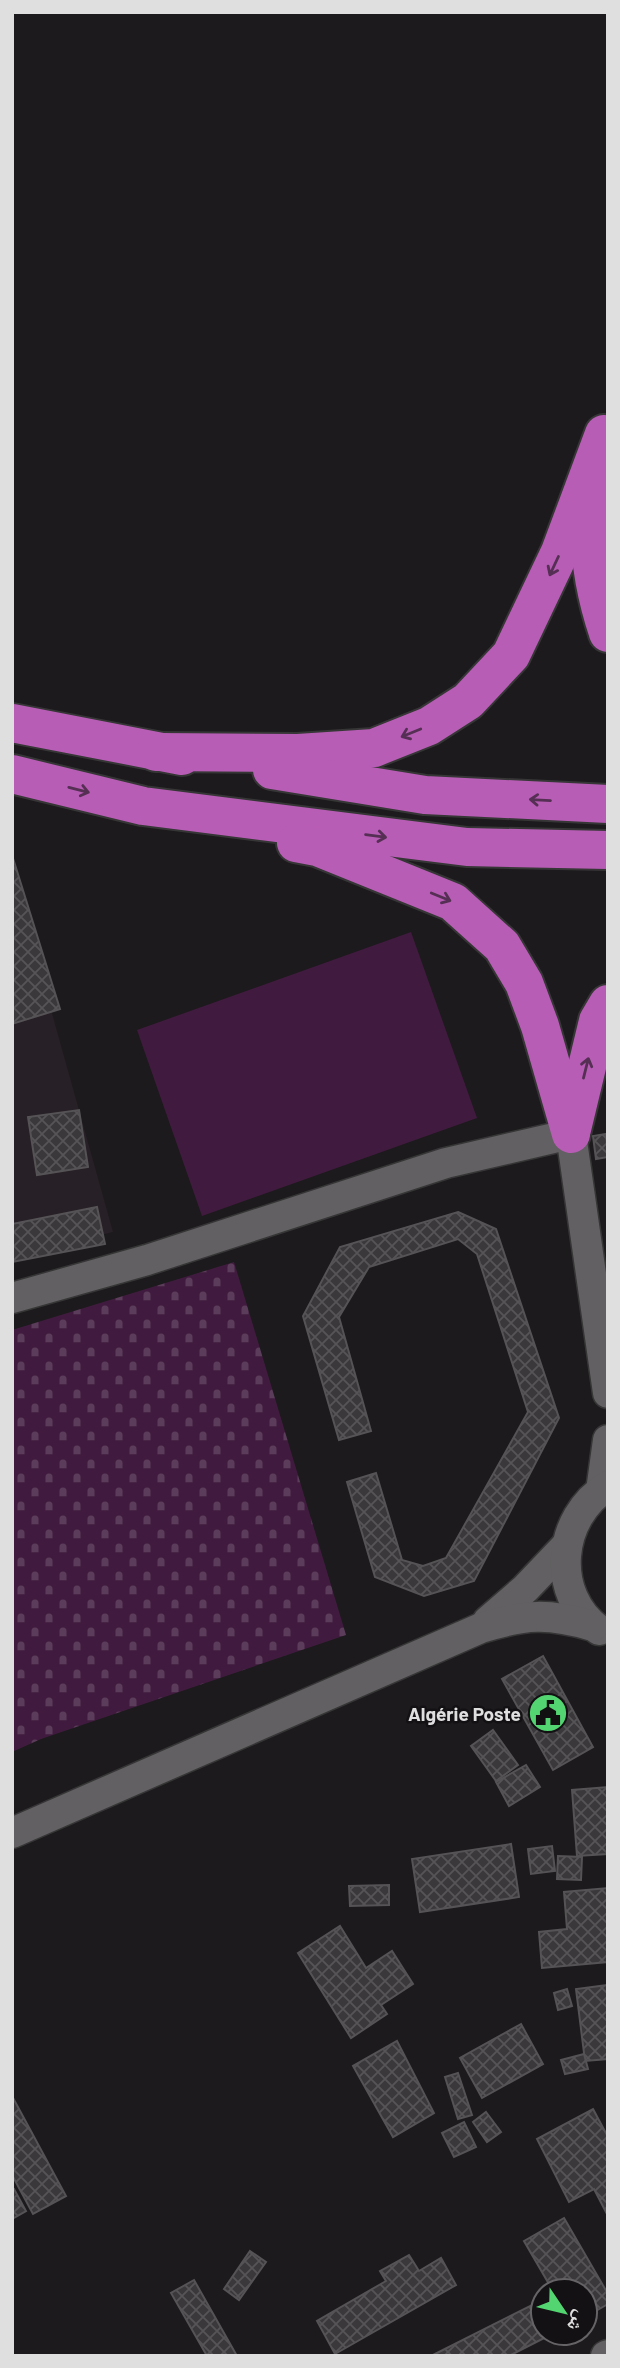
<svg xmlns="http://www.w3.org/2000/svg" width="620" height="2368" viewBox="0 0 620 2368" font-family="Barlow,'Noto Naskh Arabic',sans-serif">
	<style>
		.built { fill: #272026 }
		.cemetery { fill: url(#cemetery-stones) }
		.pitch { fill: #401b3f }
		.building { fill: url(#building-cross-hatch); stroke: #555355; stroke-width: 2 }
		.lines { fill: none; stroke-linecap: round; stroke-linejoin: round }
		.minor-casing { stroke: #373637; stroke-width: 33 }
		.highway-casing { stroke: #373637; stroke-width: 42 }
		.minor { stroke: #626062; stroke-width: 30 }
		.highway { stroke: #b85db5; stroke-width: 38 }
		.oneway { stroke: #552f54 }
		.labels { text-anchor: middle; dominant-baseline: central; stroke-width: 5; stroke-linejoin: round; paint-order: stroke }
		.poi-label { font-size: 19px; font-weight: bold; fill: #e0dfe0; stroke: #131113; text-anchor: end }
	</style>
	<defs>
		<pattern id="cemetery-stones" width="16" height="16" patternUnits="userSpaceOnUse" patternTransform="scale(1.75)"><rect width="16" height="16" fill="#401b3f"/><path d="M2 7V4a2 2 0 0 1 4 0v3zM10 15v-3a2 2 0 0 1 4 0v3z" fill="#5b3c5a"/></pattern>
		<pattern id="building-cross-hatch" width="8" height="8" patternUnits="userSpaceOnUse" patternTransform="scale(1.75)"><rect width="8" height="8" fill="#3a383a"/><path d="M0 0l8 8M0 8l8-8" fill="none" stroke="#565456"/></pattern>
	</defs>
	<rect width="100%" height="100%" fill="#1c1a1c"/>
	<path class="built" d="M12,870L113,1232L12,1258Z"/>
	<path class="cemetery" d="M234,1262L346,1635L41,1739L12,1752V1330Z"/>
	<path class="pitch" d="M411,932L477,1118L202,1216L137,1030Z"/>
	<g class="building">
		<path d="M12,855L60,1009L12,1024Z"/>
		<path d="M79,1110L88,1167L37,1175L28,1117Z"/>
		<path d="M606,1134L608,1157L596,1159L593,1136Z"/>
		<path d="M97,1207L105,1244L12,1262V1224Z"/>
		<path d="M458,1212L496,1229L559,1418L474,1581L424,1596L375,1577L347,1482L376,1473L402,1560L423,1566L446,1558L528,1412L477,1254L458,1239L369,1267L339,1317L371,1431L339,1440L303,1316L340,1247Z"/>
		<path d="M543,1656L593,1747L553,1770L502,1679Z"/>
		<path d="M493,1730L518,1765L496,1781L471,1746Z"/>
		<path d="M526,1765L540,1787L509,1806L496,1782Z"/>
		<path d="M608,1787V1854L577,1856L572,1790Z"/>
		<path d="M511,1844L519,1897L420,1912L412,1859Z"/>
		<path d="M552,1846L555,1871L531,1874L528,1849Z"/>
		<path d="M558,1856L582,1857L581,1880L557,1879Z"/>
		<path d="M389,1885V1905L350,1906L349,1886Z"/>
		<path d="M608,1888V1962L542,1968L539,1932L567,1929L564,1892Z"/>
		<path d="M340,1926L366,1968L392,1951L413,1984L381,2005L387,2014L351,2038L298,1953Z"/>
		<path d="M608,1985V2059L585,2061L576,1989Z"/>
		<path d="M567,1989L572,2006L558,2010L554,1993Z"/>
		<path d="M521,2024L543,2064L482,2098L460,2058Z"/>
		<path d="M397,2041L434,2113L393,2137L353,2066Z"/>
		<path d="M584,2054L588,2069L565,2074L561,2060Z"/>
		<path d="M458,2073L472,2115L458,2119L445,2077Z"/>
		<path d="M12,2096L66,2196L33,2214L12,2175Z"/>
		<path d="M593,2109L608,2137V2216L594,2189L569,2202L537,2139Z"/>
		<path d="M486,2112L501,2132L487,2142L473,2122Z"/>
		<path d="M464,2122L476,2147L454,2157L442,2133Z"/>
		<path d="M14,2189L26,2211L12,2219V2190Z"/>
		<path d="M564,2218L608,2294V2304L585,2317V2291H553L524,2241Z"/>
		<path d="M250,2251L266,2262L239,2300L224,2289Z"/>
		<path d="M409,2255L419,2271L441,2258L456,2285L335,2354L317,2321L386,2281L380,2271Z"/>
		<path d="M194,2280L237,2356H207L171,2293Z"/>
		<path d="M540,2301L543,2307V2333H554L509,2356H431Z"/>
	</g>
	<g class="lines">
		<g class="minor-casing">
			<g id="minor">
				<path d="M12,1298L147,1260L446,1163L571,1134L608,1393"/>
				<path d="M601,1491L608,1440"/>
				<path d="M488,1621L525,1589L566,1546"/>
				<path d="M599,1630C550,1594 557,1517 608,1486"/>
				<path d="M12,1833L481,1628C526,1614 548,1613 593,1626"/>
				<path d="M606,2356L608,2355"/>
			</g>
		</g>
		<g class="highway-casing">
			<g id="highway">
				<path d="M593,495C585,542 593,588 608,633"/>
				<path d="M12,723L182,756"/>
				<path d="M156,752L298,753L374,748L429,726L468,701L511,655L560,552L604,434"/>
				<path d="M272,770L425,795L608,804"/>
				<path d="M12,774L143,806L467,847L608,850"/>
				<path d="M296,843L317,847L453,902L502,946L524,983L540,1026L571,1134"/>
				<path d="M572,1129L598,1021L608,1004"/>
			</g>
		</g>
		<use href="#minor" class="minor"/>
		<use href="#highway" class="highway"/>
	</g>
	<defs><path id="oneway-shaft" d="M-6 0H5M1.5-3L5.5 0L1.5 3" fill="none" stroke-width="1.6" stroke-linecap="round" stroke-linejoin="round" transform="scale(1.75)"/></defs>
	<g class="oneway">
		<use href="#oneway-shaft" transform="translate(554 566) rotate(115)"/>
		<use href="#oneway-shaft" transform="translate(411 733) rotate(158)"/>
		<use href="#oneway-shaft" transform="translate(79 790) rotate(14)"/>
		<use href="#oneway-shaft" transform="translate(540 800) rotate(-177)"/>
		<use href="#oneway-shaft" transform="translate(376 836) rotate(7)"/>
		<use href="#oneway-shaft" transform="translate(441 897) rotate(22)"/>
		<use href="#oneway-shaft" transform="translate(586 1068) rotate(-76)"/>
	</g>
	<defs>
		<g id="civic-disc" transform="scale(2.0125)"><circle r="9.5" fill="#53d672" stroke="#131113"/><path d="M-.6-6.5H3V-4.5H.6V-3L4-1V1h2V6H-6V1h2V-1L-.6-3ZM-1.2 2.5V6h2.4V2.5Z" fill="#111"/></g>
	</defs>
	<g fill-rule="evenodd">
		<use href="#civic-disc" x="548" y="1713"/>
	</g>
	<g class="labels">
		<g class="poi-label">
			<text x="521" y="1713">Algérie Poste</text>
		</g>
	</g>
	<rect width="620" height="2368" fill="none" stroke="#e0dfe0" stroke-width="28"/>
	<g transform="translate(564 2312) rotate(125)"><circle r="33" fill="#131113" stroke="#656365" stroke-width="2"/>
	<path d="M0-5L12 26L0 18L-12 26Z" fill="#53d672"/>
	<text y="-10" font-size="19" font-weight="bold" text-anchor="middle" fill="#e0dfe0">ش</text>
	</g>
</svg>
